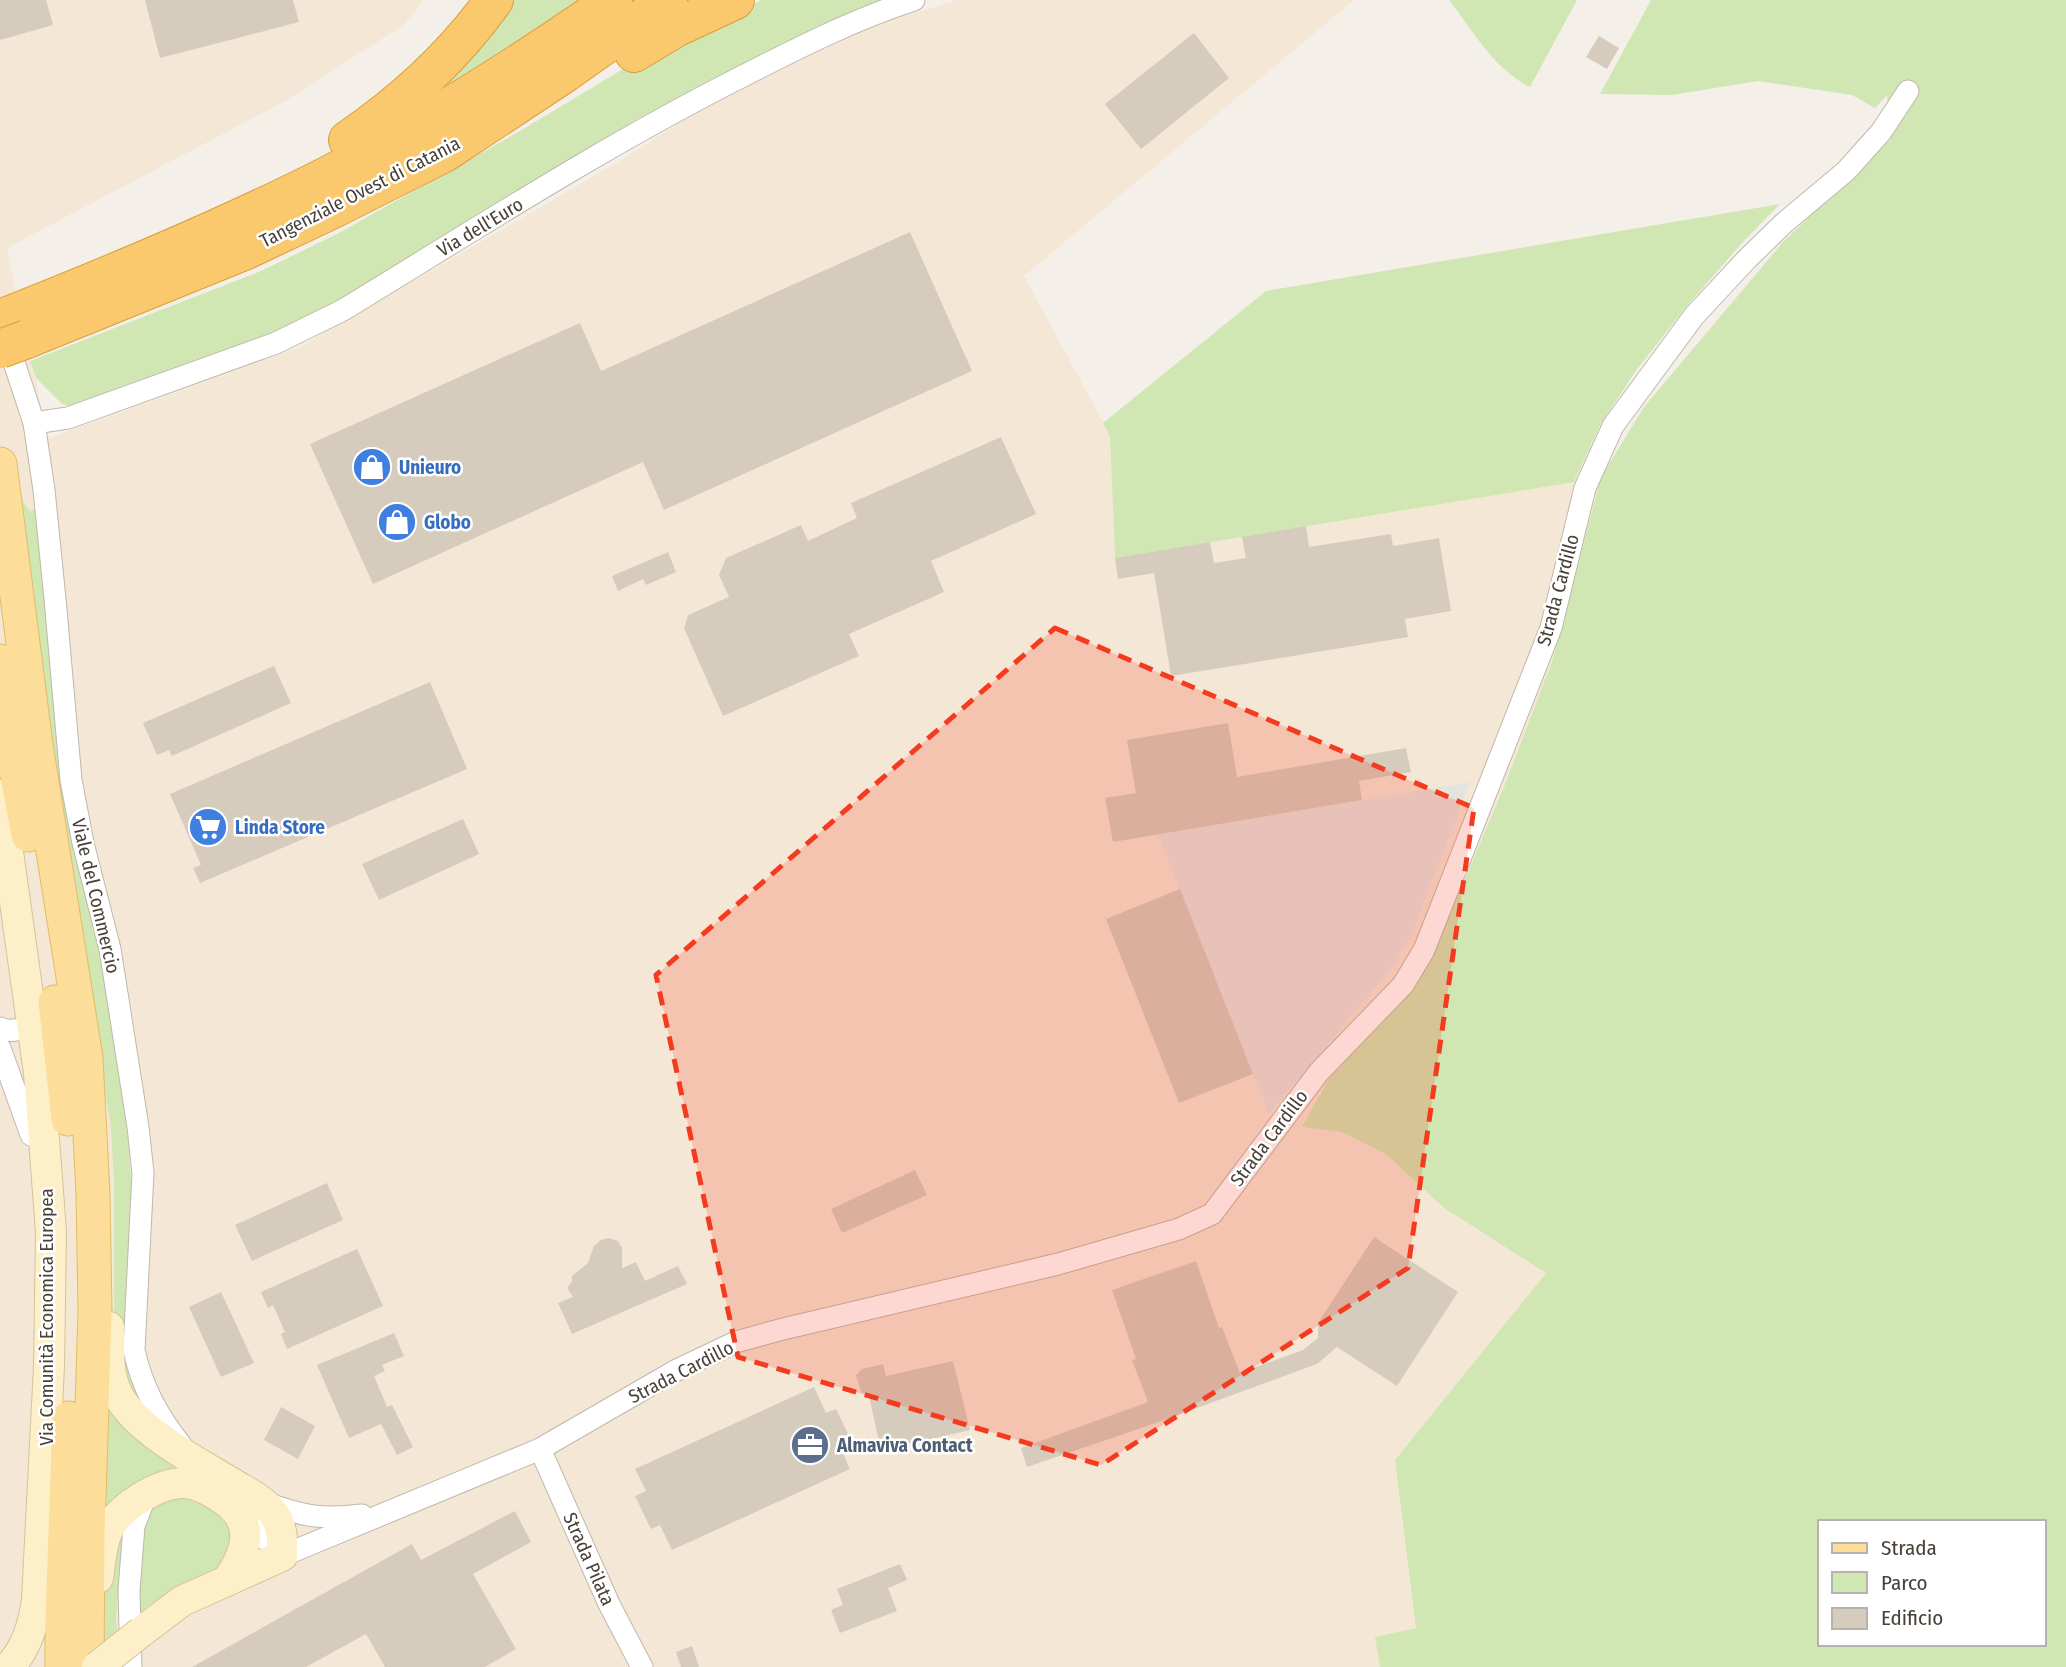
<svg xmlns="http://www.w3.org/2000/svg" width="2066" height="1667" viewBox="0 0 2066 1667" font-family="'Fira Sans Condensed',sans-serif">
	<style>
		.commercial { fill: #f5e7d5 }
		.green { fill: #d0e7b3; fill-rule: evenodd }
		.parking { fill: #e5e3e0 }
		.building { fill: #d5ccbe }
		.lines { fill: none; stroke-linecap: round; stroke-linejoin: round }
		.street-casing { stroke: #bfb8ab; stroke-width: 23 }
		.secondary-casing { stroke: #d3c399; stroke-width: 32 }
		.primary-casing { stroke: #e2bb69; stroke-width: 35 }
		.highway-casing { stroke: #da9d3c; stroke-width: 40 }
		.street { stroke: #fff; stroke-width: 21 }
		.secondary { stroke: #fdf0c9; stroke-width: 30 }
		.primary { stroke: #fcde9a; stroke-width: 33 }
		.highway { stroke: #fbc96d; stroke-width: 38 }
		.secondary-bridge-casing { stroke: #d3c399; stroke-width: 32; stroke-linecap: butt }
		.highway-bridge-casing { stroke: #da9d3c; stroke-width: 40; stroke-linecap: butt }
		.secondary-bridge { stroke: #fdf0c9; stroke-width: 30 }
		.highway-bridge { stroke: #fbc96d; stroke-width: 38 }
		.marked { fill: #f53b1f; fill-opacity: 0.2; stroke: #f53b1f; stroke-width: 5; stroke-dasharray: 14 9; stroke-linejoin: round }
		.labels { text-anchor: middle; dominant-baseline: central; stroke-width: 5; stroke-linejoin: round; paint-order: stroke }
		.street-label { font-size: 19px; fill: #484137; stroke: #fff }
		.shop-label { font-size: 19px; font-weight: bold; fill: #366cbe; stroke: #fff; text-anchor: start }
		.service-label { font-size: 19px; font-weight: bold; fill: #4e5e75; stroke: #fff; text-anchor: start }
	</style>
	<rect width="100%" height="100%" fill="#f4f0e9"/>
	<path class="commercial" d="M0,0H423L405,24L287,100L7,248L30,361L36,378L46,439L298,348L611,166L705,107L807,56L879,24L957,0H1354L1024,276L1110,435L1115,558L1601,477L1553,659L1504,787L1433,953L1303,1127L1342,1132L1387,1155L1444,1208L1546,1273L1395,1460L1416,1628L1376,1637L1380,1667H0Z"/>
	<g class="green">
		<path d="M508,0H581L484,66L430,95Z"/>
		<path d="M762,0H880L698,87L636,120L365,286L305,320L236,348L69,406L62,404L36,378L30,361L261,271L337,234L520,131L643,57Z"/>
		<path d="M1449,0H1577L1530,87C1494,69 1473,31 1449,0Z"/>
		<path d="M1651,0H2066V1667H1380L1375,1637L1416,1628L1395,1460L1546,1273L1444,1208L1387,1155L1342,1132L1302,1127L1330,1077L1410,987L1433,953L1504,787L1553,659L1601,477L1644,407L1783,242L1890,140L1887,95L1875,108L1852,95L1758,81L1672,95L1600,94ZM1819,1522H2043V1644H1819Z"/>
		<path d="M1780,204L1741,244L1686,307L1638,368L1601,423L1574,482L1115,558L1110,436L1103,423L1266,291Z"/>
		<path d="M22,500L30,511L38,509L127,1125L132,1189L136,1390L135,1395L129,1397L114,1316V1181L111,1128L55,789Z"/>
		<path d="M106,1401L197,1476L105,1514Z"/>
		<path d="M190,1492L235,1524L223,1566L152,1603L137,1615C137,1587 134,1517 158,1500C166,1494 180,1494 190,1492Z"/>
		<path d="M126,1520L116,1616L120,1667H104L103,1593L110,1548Z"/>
	</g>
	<path class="parking" d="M1470,782L1410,939L1391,969L1269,1114L1158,835Z"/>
	<g class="building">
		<path d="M0,0H46L53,25L0,40Z"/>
		<path d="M145,0H293L299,22L160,58Z"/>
		<path d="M1194,33L1229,78L1141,149L1105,104Z"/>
		<path d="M1599,36L1619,48L1607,69L1586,57Z"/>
		<path d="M910,232L972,371L664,510L643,462L373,584L310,444L580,323L601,371Z"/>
		<path d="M1001,437L1036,514L931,561L944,592L849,634L859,656L723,716L684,628L688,615L729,597L719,575L726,558L801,525L808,541L857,518L851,503Z"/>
		<path d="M1306,526L1309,547L1391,534L1393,546L1439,538L1451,611L1405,619L1408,637L1171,676L1154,573L1118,579L1115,558L1210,542L1214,563L1246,558L1242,537Z"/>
		<path d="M668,552L676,572L646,585L643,579L618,591L612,576Z"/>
		<path d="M274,666L291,703L172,756L169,750L157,755L143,723Z"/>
		<path d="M430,682L467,769L200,883L193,868L201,865L170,794Z"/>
		<path d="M1228,723L1237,777L1406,748L1411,772L1359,781L1362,800L1113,842L1105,798L1136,793L1127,740Z"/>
		<path d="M463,819L479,854L379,900L362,864Z"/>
		<path d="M1180,889L1253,1074L1179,1103L1106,919Z"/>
		<path d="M915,1170L927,1195L842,1233L831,1209Z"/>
		<path d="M327,1183L343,1220L252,1261L235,1225Z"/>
		<path d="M1374,1237L1458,1292L1397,1386L1337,1347L1317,1364L1156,1423L1027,1467L1021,1448L1148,1402L1132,1360L1136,1359L1112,1290L1196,1261L1219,1328L1222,1327L1240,1373L1303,1350L1318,1338V1323Z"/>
		<path d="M609,1238L618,1241L622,1248V1268L636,1262L645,1281L678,1266L687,1284L572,1334L558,1303L573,1297L567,1288L572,1282V1276L588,1263L594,1246L601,1240Z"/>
		<path d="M357,1249L383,1306L287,1349L281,1334L285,1332L273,1305L268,1308L261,1292Z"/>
		<path d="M221,1292L254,1363L221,1377L189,1307Z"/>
		<path d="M394,1333L404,1356L382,1365L385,1371L374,1376L387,1407L392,1405L413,1447L397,1455L381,1424L349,1438L317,1365Z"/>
		<path d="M953,1361L970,1430L881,1451L869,1396L861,1392L856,1375L862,1369L883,1364L886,1376Z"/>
		<path d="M814,1387L826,1413L836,1409L851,1440L839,1445L850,1469L672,1550L660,1525L651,1529L635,1496L646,1491L635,1469Z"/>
		<path d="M281,1407L315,1426L298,1459L264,1440Z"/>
		<path d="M515,1511L531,1542L473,1574L516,1649L485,1667H385L366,1634L306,1667H192L412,1544L421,1560Z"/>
		<path d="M900,1564L907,1580L888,1588L897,1611L840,1633L831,1610L843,1605L837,1589Z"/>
		<path d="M692,1646L699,1667H681L676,1652Z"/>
	</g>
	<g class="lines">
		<g class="street-casing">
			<g id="street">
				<path d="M6,338L34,423L44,490L55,599L71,780L83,843L110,949L138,1127L143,1173L134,1350C142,1387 158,1416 181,1445"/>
				<path d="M34,423L68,418L276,343L343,310C476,229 606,145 745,75C800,47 855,19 914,0"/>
				<path d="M0,1028C12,1033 23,1030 32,1021"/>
				<path d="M0,1048L31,1135L44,1132"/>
				<path d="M540,1449L609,1604L642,1667"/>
				<path d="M264,1502C302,1516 321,1520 362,1515"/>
				<path d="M240,1513L282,1556L540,1449L675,1371L736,1342L779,1330L1058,1264L1179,1229L1212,1214L1319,1072L1403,985L1424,950L1551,628L1585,488L1613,426L1694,316L1746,260L1784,223L1846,171L1881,132L1908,91"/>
				<path d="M131,1667L129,1590L134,1526L146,1495"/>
			</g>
		</g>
		<g class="secondary-casing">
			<g id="secondary">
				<path d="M0,795L39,1073L51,1232L49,1366L37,1600C33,1625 27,1648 9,1667"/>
				<path d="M109,1327C109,1350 107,1373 118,1395C137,1431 197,1462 232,1483C248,1493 267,1501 277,1519C283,1531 282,1543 282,1556L182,1601L141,1632"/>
				<path d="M98,1578C101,1561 101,1541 110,1526C123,1505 159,1483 183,1483C196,1483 207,1489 218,1496C255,1518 250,1547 229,1578"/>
			</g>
		</g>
		<g class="primary-casing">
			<g id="primary">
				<path d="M0,464L36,745L86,1058L93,1194L95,1311L88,1531L87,1667"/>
				<path d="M0,661L14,760L28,835"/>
				<path d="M55,1002L68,1119"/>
				<path d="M62,1667V1617L69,1418"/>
			</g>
		</g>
		<g class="highway-casing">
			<g id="highway">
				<path d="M634,53L677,27L735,0"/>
				<path d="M348,140C405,101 454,56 494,0"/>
				<path d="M0,319C109,276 220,230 325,177C425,125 521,64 613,0"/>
				<path d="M27,339L244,251L333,209L444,153L565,73L668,0"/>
			</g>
		</g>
		<use href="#street" class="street"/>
		<use href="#secondary" class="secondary"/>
		<use href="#primary" class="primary"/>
		<use href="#highway" class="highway"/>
		<g class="secondary-bridge-casing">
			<path id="secondary-bridge" d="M97,1667L141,1632"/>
		</g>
		<g class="highway-bridge-casing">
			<path id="highway-bridge" d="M0,349L27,339"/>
		</g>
		<use href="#secondary-bridge" class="secondary-bridge"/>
		<use href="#highway-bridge" class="highway-bridge"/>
	</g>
	<path class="marked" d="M1055,628L1474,808L1408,1268L1101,1465L738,1357L656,975Z"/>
	<defs>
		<g id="shop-disc" transform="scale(2.0125)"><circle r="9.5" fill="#3f7fe0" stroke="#fff"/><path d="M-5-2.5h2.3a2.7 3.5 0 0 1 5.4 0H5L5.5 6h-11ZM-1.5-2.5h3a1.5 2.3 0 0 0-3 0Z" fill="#fff"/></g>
		<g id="supermarket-disc" transform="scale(2.0125)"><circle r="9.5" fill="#3f7fe0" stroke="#fff"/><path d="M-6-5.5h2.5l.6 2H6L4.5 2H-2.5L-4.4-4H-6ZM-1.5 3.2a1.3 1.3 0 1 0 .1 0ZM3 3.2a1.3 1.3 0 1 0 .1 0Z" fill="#fff"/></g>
		<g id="office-disc" transform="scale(2.0125)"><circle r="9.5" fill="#5c6f8a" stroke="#fff"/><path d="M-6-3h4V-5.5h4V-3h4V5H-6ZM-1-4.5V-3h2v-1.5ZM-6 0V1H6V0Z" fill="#fff"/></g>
	</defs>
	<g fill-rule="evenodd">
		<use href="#shop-disc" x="372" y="467"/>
		<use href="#shop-disc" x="397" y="522"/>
		<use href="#supermarket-disc" x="208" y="827"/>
		<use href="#office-disc" x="810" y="1445"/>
	</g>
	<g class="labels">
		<g class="street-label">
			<text transform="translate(360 192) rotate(-27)">Tangenziale Ovest di Catania</text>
			<text transform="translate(480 227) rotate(-31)">Via dell'Euro</text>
			<text transform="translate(1558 590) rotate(-75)">Strada Cardillo</text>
			<text transform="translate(96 896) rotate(77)">Viale del Commercio</text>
			<text transform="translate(1269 1138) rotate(-53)">Strada Cardillo</text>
			<text transform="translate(46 1317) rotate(-90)">Via Comunità Economica Europea</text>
			<text transform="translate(681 1372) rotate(-27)">Strada Cardillo</text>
			<text transform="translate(589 1559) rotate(66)">Strada Pilata</text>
		</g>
		<g class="shop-label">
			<text x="399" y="467">Unieuro</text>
			<text x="424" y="522">Globo</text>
			<text x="235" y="827">Linda Store</text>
		</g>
		<g class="service-label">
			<text x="837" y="1445">Almaviva Contact</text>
		</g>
	</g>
	<rect x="1818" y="1520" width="228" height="126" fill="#ffffff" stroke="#b6b3af" stroke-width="2"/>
	<rect x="1832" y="1543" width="35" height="10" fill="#fcde9a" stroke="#b6b3af" stroke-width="2"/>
	<text x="1881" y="1555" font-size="21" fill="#484137">Strada</text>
	<rect x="1832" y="1572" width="35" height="21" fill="#d0e7b3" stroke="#b6b3af" stroke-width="2"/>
	<text x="1881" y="1590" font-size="21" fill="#484137">Parco</text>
	<rect x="1832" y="1608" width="35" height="21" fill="#d5ccbe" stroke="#b6b3af" stroke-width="2"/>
	<text x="1881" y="1625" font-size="21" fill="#484137">Edificio</text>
</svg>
